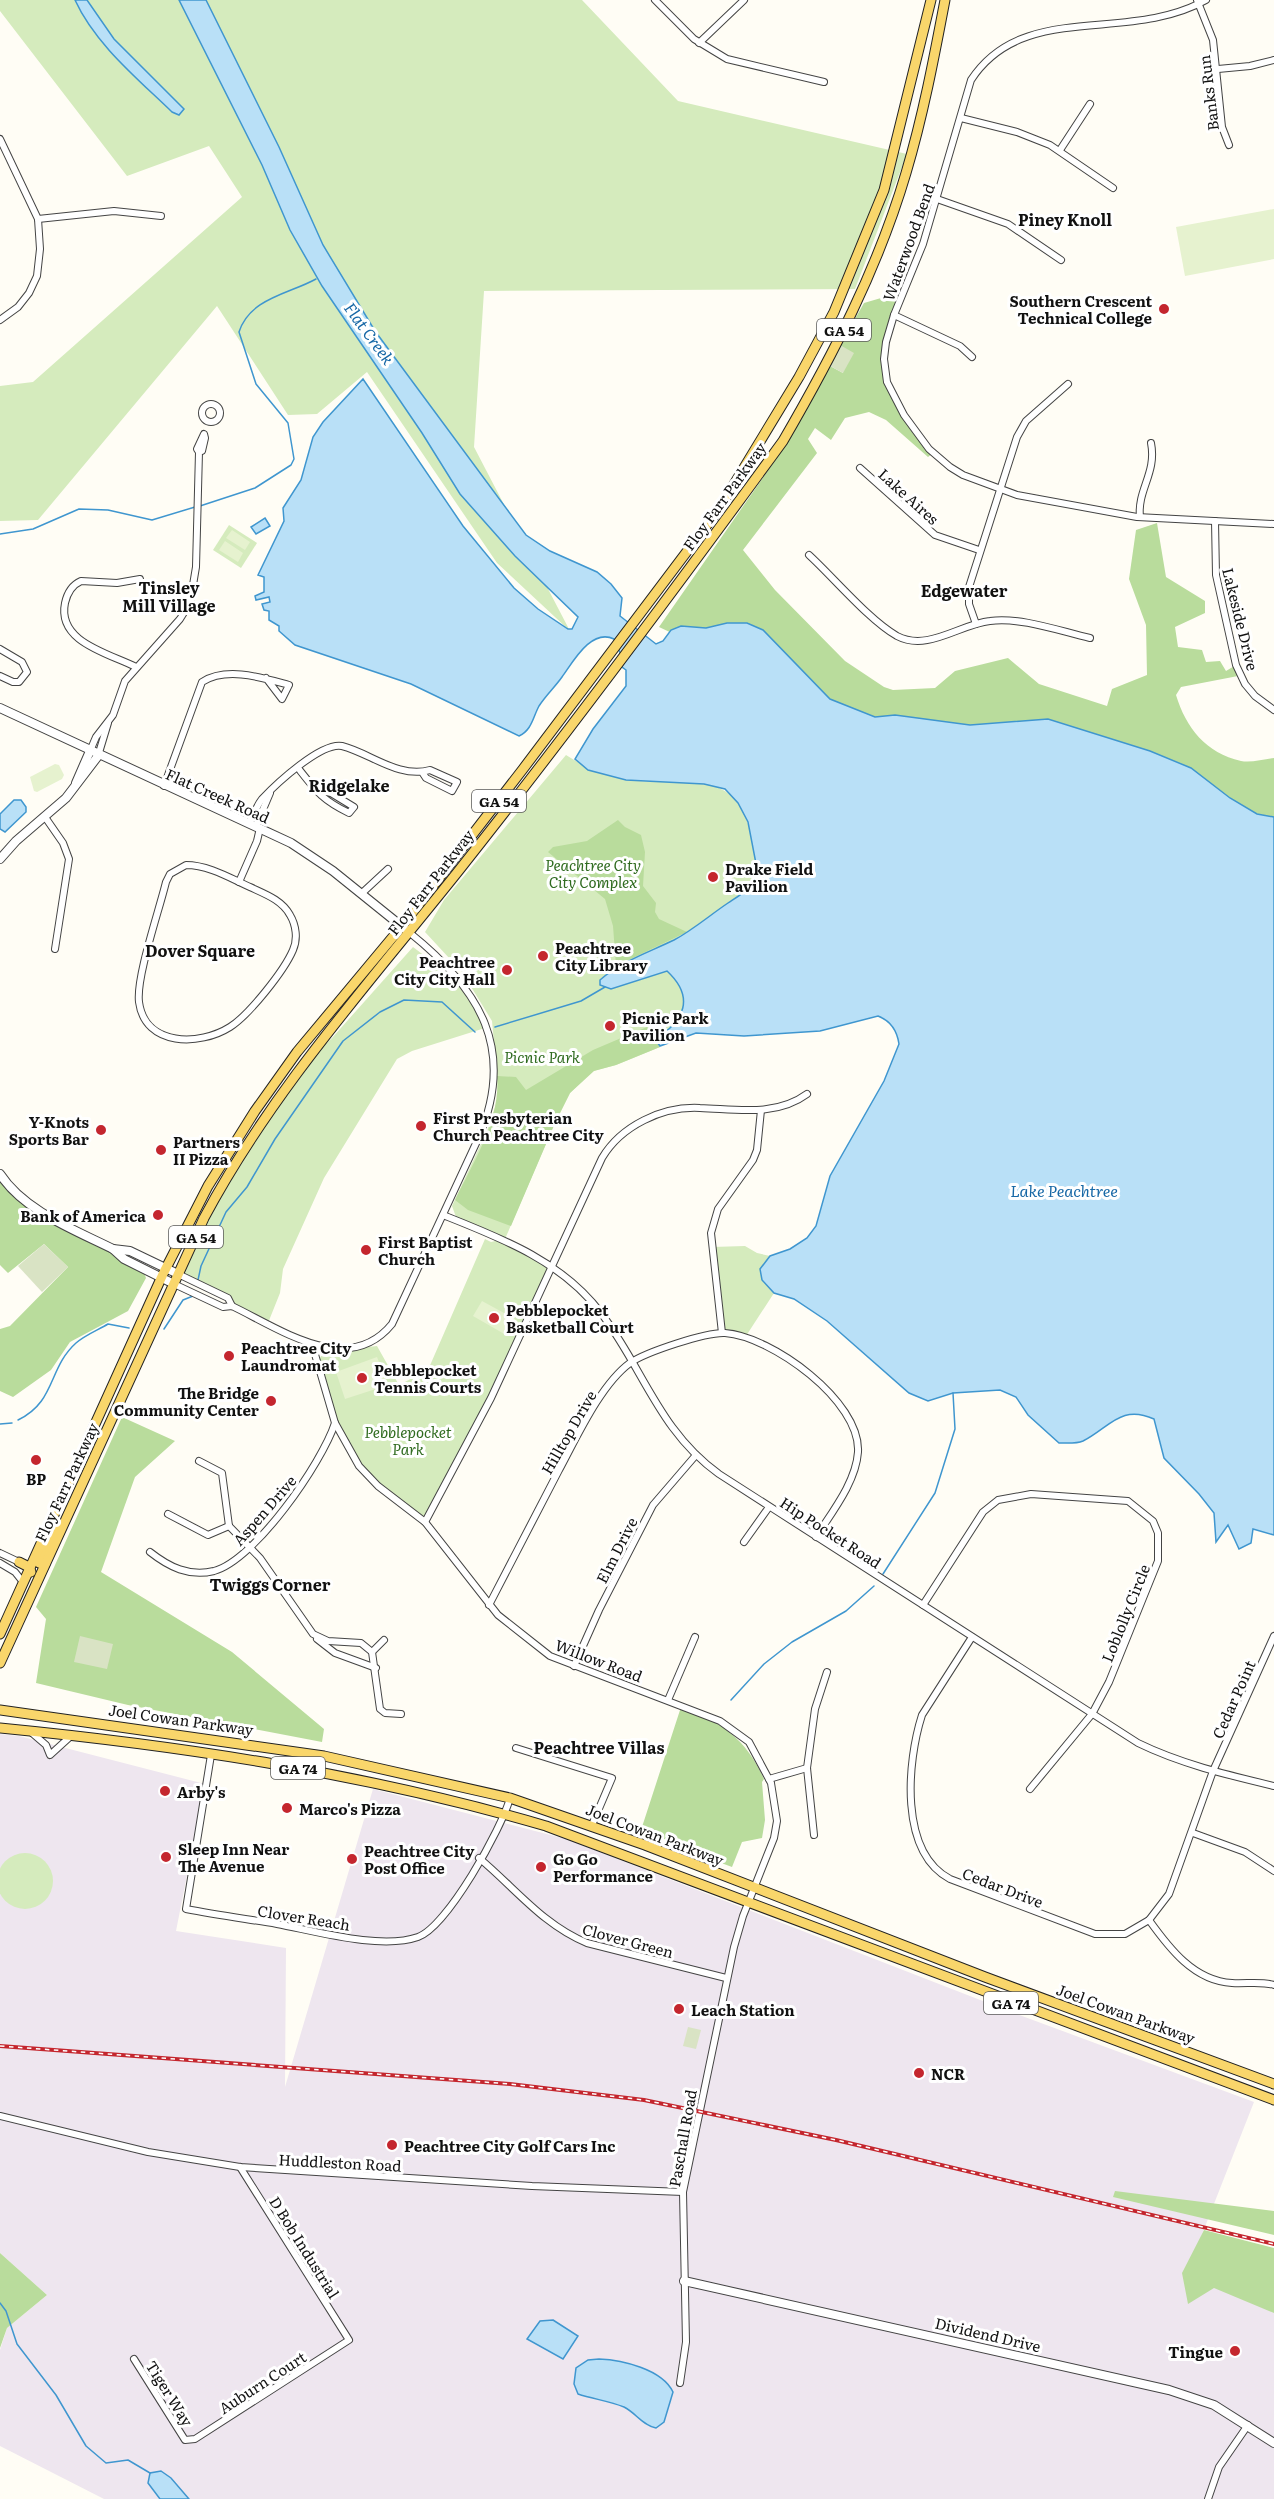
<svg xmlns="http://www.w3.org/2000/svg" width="1274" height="2499" viewBox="0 0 1274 2499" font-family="Literata,serif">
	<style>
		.industrial { fill: #eee6ef }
		.green { fill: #d5ebbd }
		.forest { fill: #b9dc9c }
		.cemetery { fill: #d9e3c4 }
		.pitch { fill: #e6f2cf }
		.water { fill: #b9e0f7; stroke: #3f96cf; stroke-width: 1.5 }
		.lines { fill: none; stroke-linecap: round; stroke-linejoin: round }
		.stream { stroke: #3f96cf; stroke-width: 1.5 }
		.minor-casing { stroke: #444; stroke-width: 8 }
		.tertiary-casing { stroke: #444; stroke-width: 10 }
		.primary-casing { stroke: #222; stroke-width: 11 }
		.minor { stroke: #fff; stroke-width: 6 }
		.tertiary { stroke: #fff; stroke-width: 8 }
		.primary { stroke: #f9d66b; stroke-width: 9 }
		.rail-casing { stroke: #c4262e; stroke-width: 4 }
		.rail { stroke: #fff; stroke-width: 1.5; stroke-dasharray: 4.5; stroke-linecap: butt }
		.poi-dot { fill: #c4262e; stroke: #fff; stroke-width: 2 }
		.labels { text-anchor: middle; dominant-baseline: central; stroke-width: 6; stroke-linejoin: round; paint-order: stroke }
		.shield { fill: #fff; stroke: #585858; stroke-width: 1.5 }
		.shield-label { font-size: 14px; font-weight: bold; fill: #111 }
		.street-label { font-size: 15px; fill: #111; stroke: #fff }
		.poi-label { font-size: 15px; font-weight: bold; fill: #111; stroke: #fff; text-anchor: start }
		.park-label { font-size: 15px; font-style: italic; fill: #2f6b1f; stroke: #fff }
		.neighbourhood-label { font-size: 16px; font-weight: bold; fill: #111; stroke: #fff }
		.water-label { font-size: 16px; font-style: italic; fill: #1768a6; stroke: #fff }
	</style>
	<rect width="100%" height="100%" fill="#fffdf5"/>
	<path class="industrial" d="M0,1734L19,1736L205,1784L176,1931L286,1948L285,2087L373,1789L566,1839L1006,2010L1254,2102L1186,2275L1274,2305V2499H104L0,2446V2350L7,2328L47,2295L0,2253Z"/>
	<g class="green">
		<path d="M0,0H582L678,101L907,154L855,289L484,291L474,447L570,631L497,563L367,372L317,414L288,415L217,306L38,520L0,521V386L33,382L242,197L209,146L127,176L0,11Z"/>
		<path d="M229,525L257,543L241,568L213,550Z"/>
		<path d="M566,755C585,767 602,775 625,779C660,787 714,770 738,803C752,823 753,850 758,874C751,895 695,927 675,939L667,971C695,997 685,1021 656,1039L660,1047L616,1065L593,1071L570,1093L555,1123L505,1239L553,1265L425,1522L367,1477L335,1423L319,1359L324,1352L377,1346L399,1385L428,1370L485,1239L491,1242L504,1239L456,1217L452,1206L487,1131L499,1095L492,1021L462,972L425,932L444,900Z"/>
		<path d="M413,947L450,975L467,997L477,1005L485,1028L412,1051L397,1059L324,1178L283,1269L280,1293L268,1323L232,1306L228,1298L178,1274L226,1182L306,1062L332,1038Z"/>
		<path d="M745,1246L757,1253L770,1256C753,1274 763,1277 774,1293L746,1336L722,1333L712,1247Z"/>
		<circle cx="25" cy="1881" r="28"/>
	</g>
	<g class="forest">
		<path d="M898,293C893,311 885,330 883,347C879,391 907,422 932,454L928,457L886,420L869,412L845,418L831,440L815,428L808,439L817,453L743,550L775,590L845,661L884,687L893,690L935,688L955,671L1008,658L1039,684L1107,706L1112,689L1147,675L1146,625L1129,579L1136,530L1157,523L1166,577L1205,601V613L1175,627L1178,647L1202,650L1206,662L1220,661L1226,671L1236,665L1238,676L1181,687L1176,695C1186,728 1206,753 1241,761C1251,763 1264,759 1274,758V822L863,723L659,627L785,446L830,366L843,373L840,345L864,303Z"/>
		<path d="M618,820L625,827L641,835L645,852L643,886L656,903L655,912L659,919L687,932L616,966L613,926L605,899L548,852L553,847L587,841Z"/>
		<path d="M647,1027L660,1047L616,1065L594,1071L570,1093L555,1123L511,1226L468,1210L455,1200C473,1163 501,1119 497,1076L516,1077L526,1090L593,1050Z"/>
		<path d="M0,1173L25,1200L142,1268L146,1278L128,1311L70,1342L51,1370L13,1397L0,1391V1329L10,1326L68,1267L44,1244L8,1273L0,1265Z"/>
		<path d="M122,1417L175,1441L135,1477L101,1572L232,1652L324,1729L322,1742L128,1705L36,1683L46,1619L36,1607Z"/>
		<path d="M681,1707C722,1722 746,1739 764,1779L762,1782L765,1820L762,1838L742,1842L732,1867L681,1848L642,1827Z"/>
		<path d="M1115,2191L1274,2211V2235L1113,2197Z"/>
		<path d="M1204,2230L1274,2248V2313L1214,2288L1188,2304L1182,2273Z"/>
		<path d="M0,2253L47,2295L7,2328L0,2348Z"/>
	</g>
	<g class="cemetery">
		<path d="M840,345L854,353L843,373L830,366Z"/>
		<path d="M44,1244L68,1267L42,1292L18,1266Z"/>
		<path d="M80,1636L113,1644L107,1669L74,1662Z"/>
		<path d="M688,2027L701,2030L696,2049L683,2046Z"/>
	</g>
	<g class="pitch">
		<path d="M1274,209V259L1185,276L1176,227Z"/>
		<path d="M232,530L250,542L245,550L226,538Z"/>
		<path d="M225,541L243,553L238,562L219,550Z"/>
		<path d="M55,764L59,765L64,775L62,779L37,792L34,791L30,777Z"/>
		<path d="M482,1301L515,1319L506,1335L473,1316Z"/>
		<path d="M377,1357L388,1385L345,1399L336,1372Z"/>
	</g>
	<g class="water">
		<path d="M75,0H87L114,39L184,109L179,115L172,112C138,79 95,44 75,0Z"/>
		<path d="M179,0H206L279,147L323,245L375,331L526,535L550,551L597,572L611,584L622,598L620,616L656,644L663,641L671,630L681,626L706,628L727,623H747L763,630L830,699L875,717L895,715L970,725L1048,719L1150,751L1191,768L1230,798L1257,814L1274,817V1535L1253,1529L1251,1543L1239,1549L1228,1525L1216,1542L1214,1513L1199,1494L1164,1458L1154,1419C1121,1404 1110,1427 1083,1441C1076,1444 1067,1443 1059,1443L1028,1415L1016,1397L1000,1390L953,1393L928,1401L909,1393L827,1321L794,1299L774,1293L762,1280L760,1269L770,1256L790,1249L807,1238L816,1226L830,1176L884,1081L899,1044C897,1030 891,1021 878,1016L820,1031L744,1036L696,1033L660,1046L655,1039C685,1021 695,997 667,971L611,989L600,985V980C622,961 647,953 674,940C693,930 710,915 728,903C740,895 753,888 758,874L748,822L738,803L725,789L704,784L626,780L588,770L575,759L593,729L626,686V670L622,667L621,655L614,639C591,628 573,662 562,677C555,687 546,695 539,706C533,717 532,730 519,736L411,684L295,645L279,631V626L269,620V611L264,610L262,604L270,602L269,597L256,600L255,596L264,592V577L258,575L284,521L283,508L301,480L313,437L323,422L363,379L463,526L514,588L538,609L568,629H572L578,617L515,556L460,494L422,433L322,286L290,230L262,165Z"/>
		<path d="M265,518L270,526L256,534L251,527Z"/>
		<path d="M14,800H21L26,807V812L5,832L0,829V814Z"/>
		<path d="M553,2320L578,2336L563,2359L527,2339L540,2321Z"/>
		<path d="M599,2359C622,2360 662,2369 673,2392L664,2422L656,2428C642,2425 636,2413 624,2407C609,2401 593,2399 578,2394L574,2384L576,2368L588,2360Z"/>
		<path d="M161,2471L171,2478L189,2499H160L148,2483L150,2473Z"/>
	</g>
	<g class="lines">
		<g class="stream">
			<path d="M200,506L255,488L291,465L294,459L288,423L256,384L239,332C250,298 289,294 316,279"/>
			<path d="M0,534L33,529L79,509L108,510L152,520L195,507"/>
			<path d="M495,1027L581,1001L605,987"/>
			<path d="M198,1280L201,1266L226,1212L247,1187L275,1139L343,1041L380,1012L404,1000L442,1002L475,1032"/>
			<path d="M164,1329L183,1300L193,1296"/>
			<path d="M18,1420C56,1402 48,1368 76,1343C85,1335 98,1330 108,1324L129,1328"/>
			<path d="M0,1424L12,1423"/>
			<path d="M883,1574L935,1493L955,1429L953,1393"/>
			<path d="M731,1700L764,1664L792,1642L846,1611L874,1586"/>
			<path d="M0,2303L6,2311L17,2344L56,2395L86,2446L106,2463L128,2460L150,2473"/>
		</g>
		<g class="minor-casing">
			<g id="minor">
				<path d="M655,0L694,39L727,59L824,82"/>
				<path d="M1197,0L1213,40L1222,127L1229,145"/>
				<path d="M1206,0C1128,44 1023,0 971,80L923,244L894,315L886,342L884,359L887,382L904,415L929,449L950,467L963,475L1017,495L1137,517L1274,524"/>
				<path d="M699,43L744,0"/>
				<path d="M1218,69L1250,66L1274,60"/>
				<path d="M961,118L1017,132L1050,145L1113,188"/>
				<path d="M0,139L38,219L40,249L37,276L29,293L18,307L0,320"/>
				<path d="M1060,150L1090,104"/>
				<path d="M937,199L1008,224L1061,260"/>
				<path d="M38,219L114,211L161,216"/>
				<path d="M894,315L960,346L972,357"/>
				<circle cx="211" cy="413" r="9"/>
				<path d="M860,468L935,535L979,550"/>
				<path d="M1140,517C1137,490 1157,473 1151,443"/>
				<path d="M1215,521L1216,575L1236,665L1245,684L1255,696L1274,710"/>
				<path d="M809,555C834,578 869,620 897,636C928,652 960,624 990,621C1022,617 1059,631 1090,638"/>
				<path d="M976,624L969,604V587L1017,437L1026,421L1068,384"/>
				<path d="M0,649L22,662L27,672L19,682H13L0,676"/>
				<path d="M136,667C108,653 57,642 65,603C67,594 72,585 81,581L117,583L140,579"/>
				<path d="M90,751L96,737L113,715L125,681L180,619L190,603L196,567L199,452L197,449L204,434L205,438L202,451L199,452"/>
				<path d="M98,756L108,723"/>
				<path d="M298,768C316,791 322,800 349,813L354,807L331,793L315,789"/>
				<path d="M164,786L202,682C227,666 263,678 289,685L282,699L266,678"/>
				<path d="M45,817L63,843L69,859L55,949"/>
				<path d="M249,823C253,816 257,805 262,799C276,784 321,742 342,746C370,753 399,779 430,770L457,782L452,791L426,778L422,772"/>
				<path d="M256,826L270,793"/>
				<path d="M186,865C208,865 230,878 250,887C265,894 282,900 290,915C296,925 298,939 293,950C284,971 249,1015 230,1027C200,1046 145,1047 139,1002C136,977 159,911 166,882L170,874Z"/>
				<path d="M239,882L257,841L260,828"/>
				<path d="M361,894L388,869"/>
				<path d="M443,1215C501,1238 562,1261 601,1313C643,1368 659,1431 719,1474L1138,1743C1181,1764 1228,1775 1274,1786"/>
				<path d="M178,1274L228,1298L232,1306"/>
				<path d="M174,1284L223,1307L232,1306C280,1329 348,1378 392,1324L478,1139C517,1050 480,989 410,933"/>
				<path d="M722,1333L711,1233L718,1209L753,1160L757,1150L761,1110"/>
				<path d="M312,1344L335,1423L359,1466L378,1486L425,1522L498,1615L550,1656L720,1721L749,1742L771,1783L777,1821L774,1838L743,1916L734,1947L683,2192L686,2342L680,2383"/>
				<path d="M199,1461L222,1473L229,1526"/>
				<path d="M168,1514L208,1535L229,1526"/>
				<path d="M425,1522L491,1398L602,1158C621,1126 662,1106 700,1108C736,1109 776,1117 807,1094"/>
				<path d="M229,1526L260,1558L313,1634L328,1641L361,1643L372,1652L380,1709L385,1713L401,1714"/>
				<path d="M744,1542L769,1507"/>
				<path d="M150,1552C169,1567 189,1577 214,1571C255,1560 322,1463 335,1423"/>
				<path d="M0,1553L19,1562"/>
				<path d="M0,1563L15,1572L23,1582"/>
				<path d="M489,1605C512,1561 535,1517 558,1472C576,1439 600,1385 630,1363C646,1352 706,1332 725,1333C771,1336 861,1401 858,1452C856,1482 832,1512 816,1537"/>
				<path d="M923,1605L983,1512L998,1500L1031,1494L1128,1501L1153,1521L1158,1533V1561L1109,1682L1092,1714L1030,1789"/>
				<path d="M972,1637L922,1715C907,1762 899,1852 950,1879L1095,1934H1125L1149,1920L1169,1894L1213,1771L1274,1636"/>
				<path d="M317,1639L335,1653L376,1668"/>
				<path d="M372,1652L384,1640"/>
				<path d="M574,1666L599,1610L653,1505L696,1455"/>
				<path d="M668,1700L695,1637"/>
				<path d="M32,1733L46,1745L50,1755L72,1735"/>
				<path d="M516,1748L612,1778L592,1825"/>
				<path d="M211,1755L186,1909C217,1915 247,1919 277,1924C315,1931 381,1950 418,1937C447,1927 502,1828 510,1798"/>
				<path d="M769,1779L807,1768"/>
				<path d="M1193,1833L1245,1852L1274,1871"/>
				<path d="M814,1835L807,1768L815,1709L827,1672"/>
				<path d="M479,1858C515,1888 543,1925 587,1943L726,1978"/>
				<path d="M1149,1920C1169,1948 1194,1981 1232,1983C1246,1984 1261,1981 1274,1985"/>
				<path d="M0,2116L148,2152L240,2167L532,2186L683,2192"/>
				<path d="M134,2359L185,2440L195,2439L349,2340L240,2167"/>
				<path d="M1208,2499L1219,2467L1248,2425"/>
			</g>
		</g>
		<g class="tertiary-casing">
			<g id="tertiary">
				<path d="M0,708L291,843L333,871L405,929"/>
				<path d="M76,783L90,751"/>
				<path d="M0,859L16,841L66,798L98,756"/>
				<path d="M0,1174C24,1211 75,1230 113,1249L124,1259L174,1284"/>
				<path d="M113,1249L130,1251L178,1274"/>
				<path d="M684,2281L1169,2390L1214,2405L1274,2443"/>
			</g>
		</g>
		<g class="primary-casing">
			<g id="primary">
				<path d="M19,1562L29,1567L31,1572"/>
				<path d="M45,1564L39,1563L55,1525"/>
				<path d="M0,1634L163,1274L208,1186L255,1111L297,1052L402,926L523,769L719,509L799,377L834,312L884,190L931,0"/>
				<path d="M0,1663L204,1218C272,1090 371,981 460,869C571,729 678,585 783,441C833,355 878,268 906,173C923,116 934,58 945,0"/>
				<path d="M0,1710L324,1756L510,1798L645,1845L985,1977L1274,2084"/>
				<path d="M0,1728C184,1746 368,1774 546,1826L1274,2100"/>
			</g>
		</g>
		<use href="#minor" class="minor"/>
		<use href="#tertiary" class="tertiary"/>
		<use href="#primary" class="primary"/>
		<g class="rail-casing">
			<path id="rail" d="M0,2046L510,2084L644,2100L836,2140L1274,2244"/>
		</g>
		<use href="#rail" class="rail"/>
	</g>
	<g class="poi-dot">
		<circle cx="1164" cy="309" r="6"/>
		<circle cx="713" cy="877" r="6"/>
		<circle cx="543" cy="956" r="6"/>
		<circle cx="507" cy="970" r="6"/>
		<circle cx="610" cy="1026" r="6"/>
		<circle cx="421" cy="1126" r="6"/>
		<circle cx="101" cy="1130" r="6"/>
		<circle cx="161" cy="1150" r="6"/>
		<circle cx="158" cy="1215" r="6"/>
		<circle cx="366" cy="1250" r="6"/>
		<circle cx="494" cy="1318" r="6"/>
		<circle cx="229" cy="1356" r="6"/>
		<circle cx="362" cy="1378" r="6"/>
		<circle cx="271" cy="1401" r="6"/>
		<circle cx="36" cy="1460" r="6"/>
		<circle cx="165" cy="1791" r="6"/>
		<circle cx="287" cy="1808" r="6"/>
		<circle cx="166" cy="1857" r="6"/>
		<circle cx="352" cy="1859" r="6"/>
		<circle cx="541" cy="1867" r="6"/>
		<circle cx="679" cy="2009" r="6"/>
		<circle cx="919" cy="2073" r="6"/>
		<circle cx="392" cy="2145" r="6"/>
		<circle cx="1235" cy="2351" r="6"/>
	</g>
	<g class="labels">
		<g class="shield">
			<rect x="817" y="319" width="54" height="22" rx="4.5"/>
			<rect x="472" y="790" width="54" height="22" rx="4.5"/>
			<rect x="169" y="1226" width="54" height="22" rx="4.5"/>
			<rect x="271" y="1757" width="54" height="22" rx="4.5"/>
			<rect x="984" y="1992" width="54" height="22" rx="4.5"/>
		</g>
		<g class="shield-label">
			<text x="844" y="330">GA 54</text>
			<text x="499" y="801">GA 54</text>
			<text x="196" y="1237">GA 54</text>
			<text x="298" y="1768">GA 74</text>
			<text x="1011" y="2003">GA 74</text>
		</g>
		<g class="street-label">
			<text transform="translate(1208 93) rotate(-97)">Banks Run</text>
			<text transform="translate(908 242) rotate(-70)">Waterwood Bend</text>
			<text transform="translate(724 496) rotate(-54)">Floy Farr Parkway</text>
			<text transform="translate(909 496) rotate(42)">Lake Aires</text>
			<text transform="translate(1241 619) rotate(76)">Lakeside Drive</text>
			<text transform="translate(218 795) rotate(24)">Flat Creek Road</text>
			<text transform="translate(430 882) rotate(-52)">Floy Farr Parkway</text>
			<text transform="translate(568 1432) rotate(-60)">Hilltop Drive</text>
			<text transform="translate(66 1482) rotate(-65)">Floy Farr Parkway</text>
			<text transform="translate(264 1510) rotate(-49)">Aspen Drive</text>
			<text transform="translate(831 1532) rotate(33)">Hip Pocket Road</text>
			<text transform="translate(616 1550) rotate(-63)">Elm Drive</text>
			<text transform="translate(1125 1613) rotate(-68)">Loblolly Circle</text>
			<text transform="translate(599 1660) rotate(21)">Willow Road</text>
			<text transform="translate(1233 1699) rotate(-66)">Cedar Point</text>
			<text transform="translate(181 1719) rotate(8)">Joel Cowan Parkway</text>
			<text transform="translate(655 1834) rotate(21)">Joel Cowan Parkway</text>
			<text transform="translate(1003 1887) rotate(21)">Cedar Drive</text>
			<text transform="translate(304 1917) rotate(9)">Clover Reach</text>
			<text transform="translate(628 1940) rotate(15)">Clover Green</text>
			<text transform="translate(1126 2013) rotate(20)">Joel Cowan Parkway</text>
			<text transform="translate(682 2138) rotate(-80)">Paschall Road</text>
			<text transform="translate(340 2162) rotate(3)">Huddleston Road</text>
			<text transform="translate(305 2247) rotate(58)">D Bob Industrial</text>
			<text transform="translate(988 2334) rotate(13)">Dividend Drive</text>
			<text transform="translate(262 2382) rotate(-33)">Auburn Court</text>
			<text transform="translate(170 2393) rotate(58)">Tiger Way</text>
		</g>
		<g class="poi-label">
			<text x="1152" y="300" text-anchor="end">Southern Crescent<tspan x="1152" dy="17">Technical College</tspan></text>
			<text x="725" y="868">Drake Field<tspan x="725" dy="17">Pavilion</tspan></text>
			<text x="555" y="947">Peachtree<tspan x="555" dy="17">City Library</tspan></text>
			<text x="495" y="961" text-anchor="end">Peachtree<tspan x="495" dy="17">City City Hall</tspan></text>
			<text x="622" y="1017">Picnic Park<tspan x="622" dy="17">Pavilion</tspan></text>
			<text x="433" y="1117">First Presbyterian<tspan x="433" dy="17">Church Peachtree City</tspan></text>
			<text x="89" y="1121" text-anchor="end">Y-Knots<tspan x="89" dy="17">Sports Bar</tspan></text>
			<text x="173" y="1141">Partners<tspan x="173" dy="17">II Pizza</tspan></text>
			<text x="146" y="1215" text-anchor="end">Bank of America</text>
			<text x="378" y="1241">First Baptist<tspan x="378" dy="17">Church</tspan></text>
			<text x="506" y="1309">Pebblepocket<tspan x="506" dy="17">Basketball Court</tspan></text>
			<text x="241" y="1347">Peachtree City<tspan x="241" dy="17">Laundromat</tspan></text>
			<text x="374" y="1369">Pebblepocket<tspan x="374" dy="17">Tennis Courts</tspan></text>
			<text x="259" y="1392" text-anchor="end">The Bridge<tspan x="259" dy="17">Community Center</tspan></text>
			<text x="36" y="1478" text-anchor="middle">BP</text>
			<text x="177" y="1791">Arby's</text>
			<text x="299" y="1808">Marco's Pizza</text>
			<text x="178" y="1848">Sleep Inn Near<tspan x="178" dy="17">The Avenue</tspan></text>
			<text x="364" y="1850">Peachtree City<tspan x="364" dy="17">Post Office</tspan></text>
			<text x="553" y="1858">Go Go<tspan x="553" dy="17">Performance</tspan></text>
			<text x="691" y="2009">Leach Station</text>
			<text x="931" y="2073">NCR</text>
			<text x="404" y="2145">Peachtree City Golf Cars Inc</text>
			<text x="1223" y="2351" text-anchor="end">Tingue</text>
		</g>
		<g class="park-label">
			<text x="593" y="864">Peachtree City<tspan x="593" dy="17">City Complex</tspan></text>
			<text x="542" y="1056">Picnic Park</text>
			<text x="408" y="1431">Pebblepocket<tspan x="408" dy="17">Park</tspan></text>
		</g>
		<g class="neighbourhood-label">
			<text x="1065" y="219">Piney Knoll</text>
			<text x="169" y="587">Tinsley<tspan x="169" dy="18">Mill Village</tspan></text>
			<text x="964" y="590">Edgewater</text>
			<text x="349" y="785">Ridgelake</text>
			<text x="200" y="950">Dover Square</text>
			<text x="270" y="1584">Twiggs Corner</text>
			<text x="599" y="1747">Peachtree Villas</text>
		</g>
		<g class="water-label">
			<text transform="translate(370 333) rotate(54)">Flat Creek</text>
			<text x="1064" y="1190">Lake Peachtree</text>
		</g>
	</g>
</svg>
